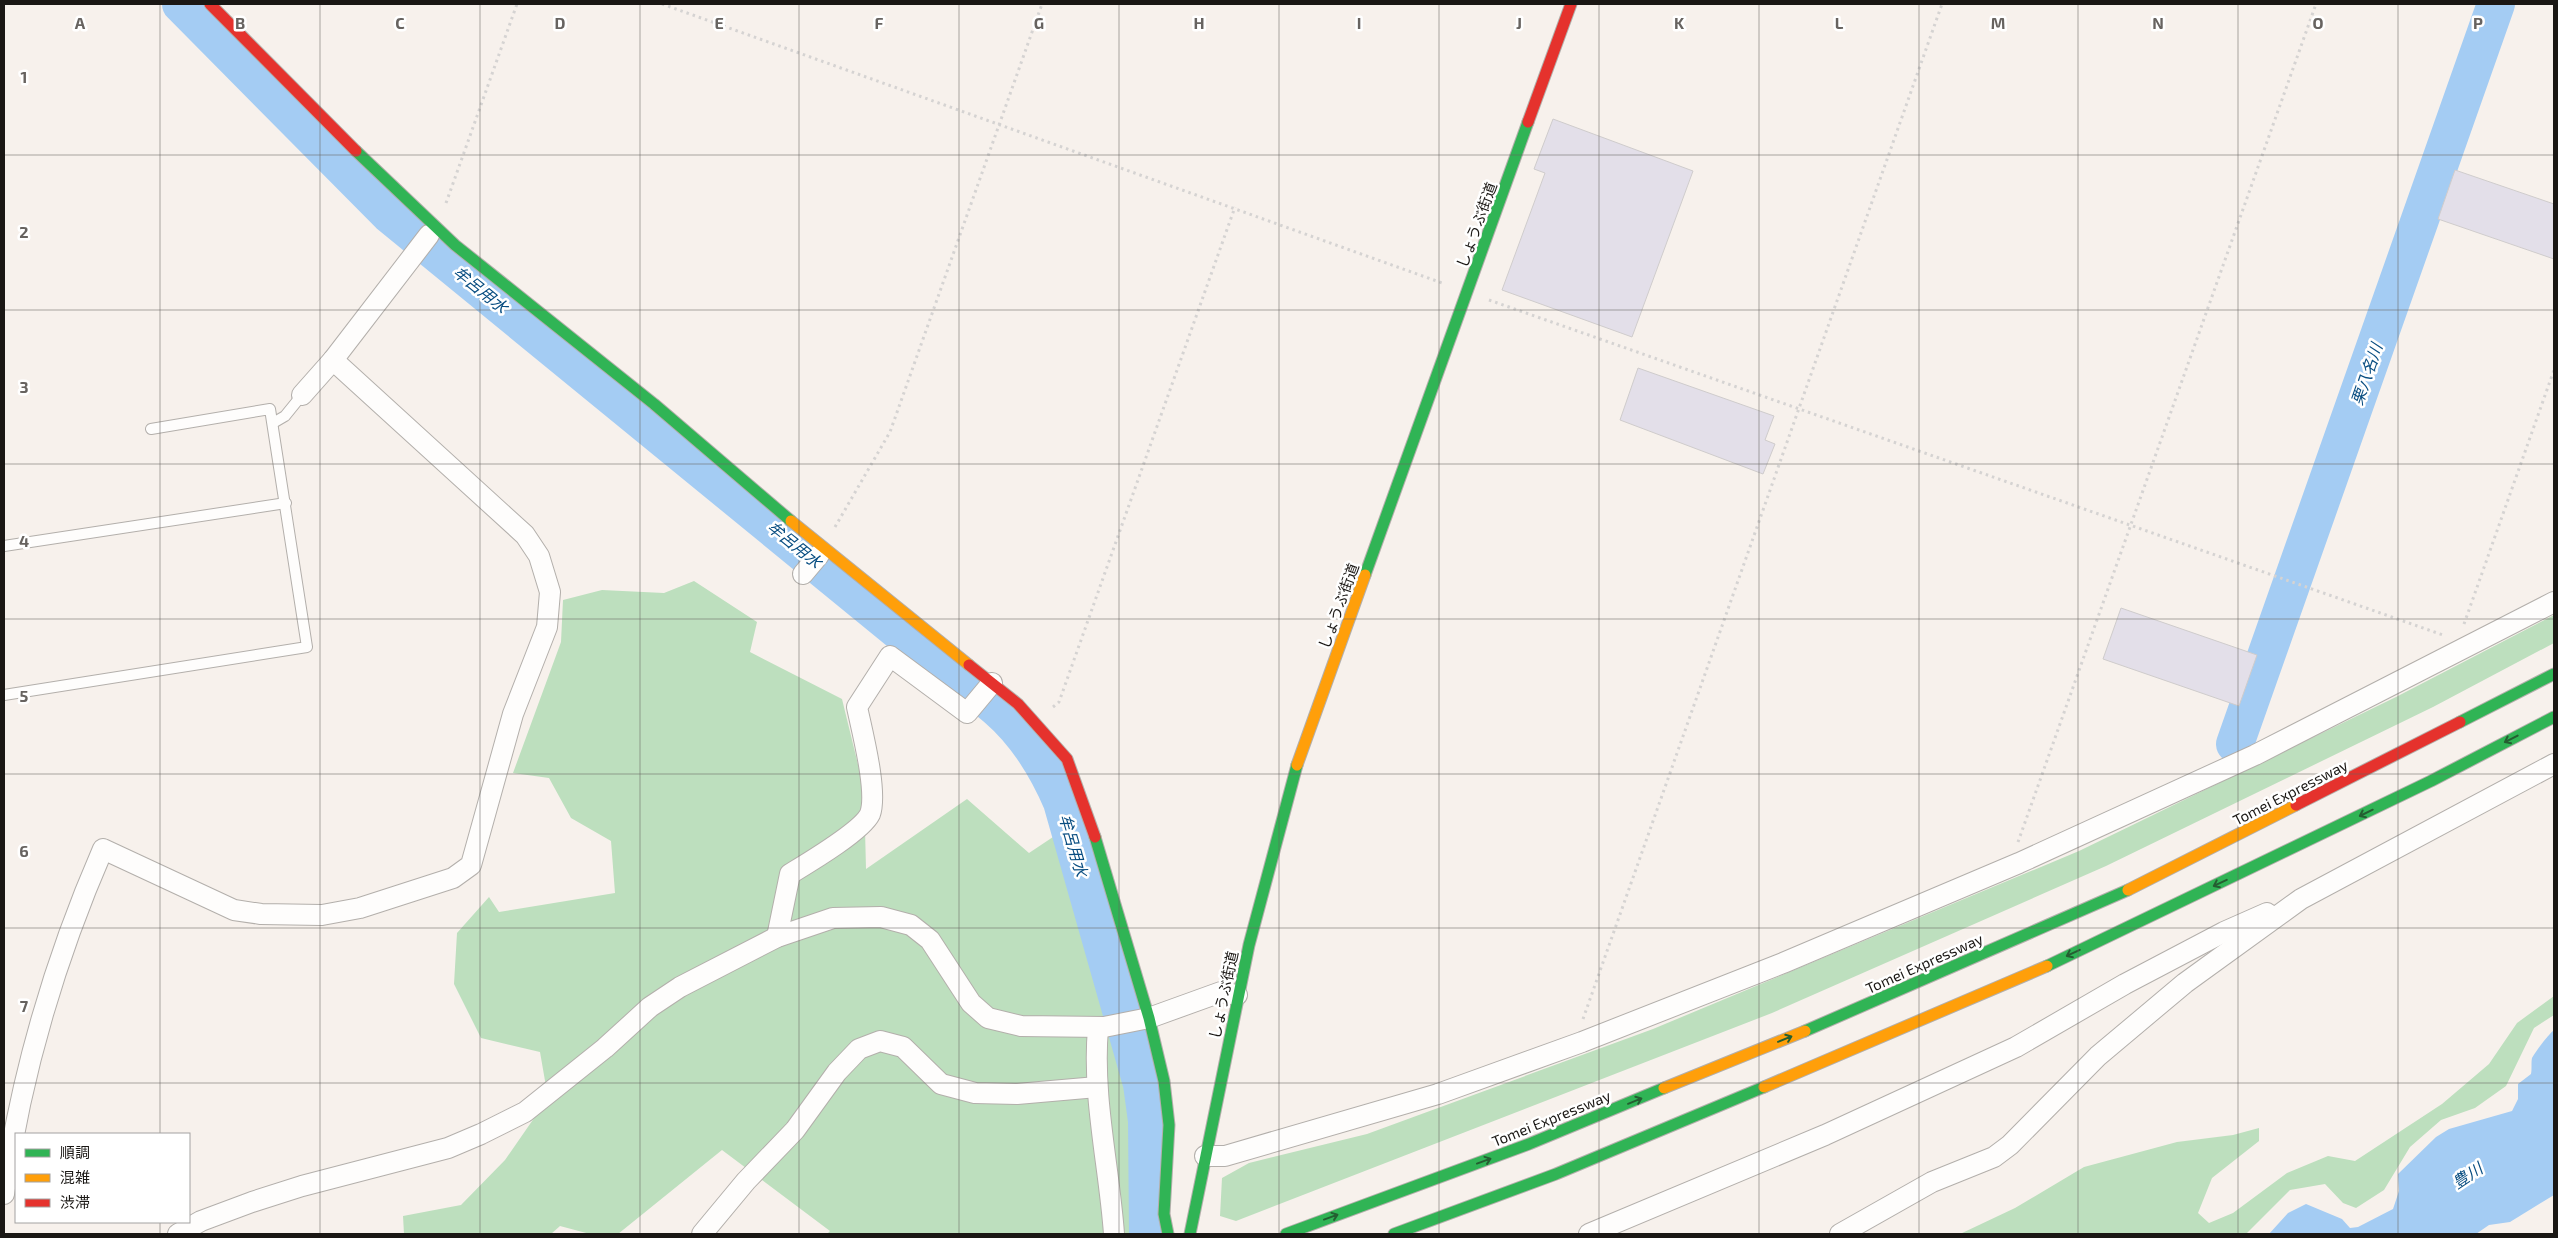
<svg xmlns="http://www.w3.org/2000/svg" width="2558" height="1238" viewBox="0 0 2558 1238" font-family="'Exo 2','Noto Sans JP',sans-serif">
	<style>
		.forest { fill: #bddfbe }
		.water { fill: #a4ccf3 }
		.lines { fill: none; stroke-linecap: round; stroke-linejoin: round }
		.river { stroke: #a4ccf3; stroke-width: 38 }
		.building { fill: #e3dfe9; stroke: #cfcccc }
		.lane-casing { stroke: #b3afab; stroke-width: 12 }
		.street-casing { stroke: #b3afab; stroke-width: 22 }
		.fast-casing { stroke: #b3afab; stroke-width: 13 }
		.slow-casing { stroke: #b3afab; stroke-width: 13 }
		.jam-casing { stroke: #b3afab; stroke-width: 13 }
		.path { stroke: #d5d3d2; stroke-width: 3; stroke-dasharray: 2.5 4; stroke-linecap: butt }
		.lane { stroke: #fefdfc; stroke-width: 10 }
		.street { stroke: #fefdfc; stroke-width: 20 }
		.fast { stroke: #30b455; stroke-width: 11 }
		.slow { stroke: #ff9f0a; stroke-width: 11 }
		.jam { stroke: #e5322d; stroke-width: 11 }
		.oneway { stroke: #245e31 }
		.grid { fill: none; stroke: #676360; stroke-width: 1; stroke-opacity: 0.55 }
		.labels { text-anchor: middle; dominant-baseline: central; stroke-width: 5; stroke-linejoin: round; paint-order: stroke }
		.street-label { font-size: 15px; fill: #1a1714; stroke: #fff }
		.water-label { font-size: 16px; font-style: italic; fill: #084d81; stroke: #fff }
		.grid-label { font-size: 16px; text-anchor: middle; font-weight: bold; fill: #676360; stroke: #fff; stroke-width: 5; stroke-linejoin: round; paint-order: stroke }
	</style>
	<rect width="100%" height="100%" fill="#f7f1ec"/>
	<g class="forest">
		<path d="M694,581L757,622L750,652L842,699L864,789L866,869L967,799L1029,853L1059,833L1108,1014L1129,1104L1139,1176L1135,1234H827L830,1231L722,1150L618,1234H590L560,1226L551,1234H404L403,1216L461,1205L505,1160L548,1098L540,1052L481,1038L454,984L457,933L489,897L499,912L615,893L611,841L571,818L549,778L513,773L561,642L563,600L602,590L664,593Z"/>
		<path d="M2554,615V643L2433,707L2106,866L1772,1013L1236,1221L1220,1216L1222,1178L1249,1163L1367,1134L1653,1029L2079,851L2396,697Z"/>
		<path d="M2554,996V1015L2534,1028L2506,1086L2475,1108L2441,1120L2410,1147L2384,1190L2356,1208L2343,1203L2325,1184L2290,1190L2246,1234H1960L2015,1208L2084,1167L2177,1142L2233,1135L2259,1128V1141L2212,1178L2198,1213L2209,1223L2233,1213L2287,1173L2328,1156L2355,1161L2442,1104L2489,1064L2517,1023Z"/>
	</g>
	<path class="water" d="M2554,1030V1195L2510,1222L2489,1225L2476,1234H2269L2288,1213L2306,1204L2342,1219L2350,1228L2358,1227L2393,1209L2399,1191L2398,1174L2436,1137L2449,1129L2512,1111L2518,1099V1084L2531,1074C2532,1070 2531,1062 2532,1058C2536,1051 2548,1035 2554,1030Z"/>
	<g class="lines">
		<g class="river">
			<path d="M181,4L389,214L944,668C962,681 980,693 997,708C1026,733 1047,767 1062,802L1142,1084L1147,1121L1148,1234"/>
			<path d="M2235,744L2496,4"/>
		</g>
	</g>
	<g class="building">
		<path d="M1553,119L1693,171L1632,337L1502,290L1545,173L1534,169Z"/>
		<path d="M2455,170L2554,204V259L2438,219Z"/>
		<path d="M1638,368L1774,416L1765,440L1775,444L1763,474L1620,420Z"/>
		<path d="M2121,608L2257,655L2239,706L2103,659Z"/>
	</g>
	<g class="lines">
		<g class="lane-casing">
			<g id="lane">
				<path d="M273,423L285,416L302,395"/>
				<path d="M4,546L286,503"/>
				<path d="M4,695L307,647L270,409L151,429"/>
			</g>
		</g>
		<g class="street-casing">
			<g id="street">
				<path d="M302,395L333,360L429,235"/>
				<path d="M803,574L819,555"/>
				<path d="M777,937L790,874C808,863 862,831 870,814C878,792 862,731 857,707L890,656L967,713L992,683"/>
				<path d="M1098,1028C1092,1097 1109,1165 1114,1234"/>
				<path d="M1205,1156H1225L1438,1094L1582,1042L1783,963L2019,863L2255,755L2554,602"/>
				<path d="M4,1194C21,1075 55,959 103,849L234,910L261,914L322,915L360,908L453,878L471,865L513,714L547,627L550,592L539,556L525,535L333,360"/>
				<path d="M178,1234L201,1221L252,1202L302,1186L448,1148L481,1134L525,1112L605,1048L650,1007L680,987L777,937L833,918L881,917L911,925L930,940L971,1003L988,1018L1021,1026L1104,1027L1149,1018L1221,992L1237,995"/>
				<path d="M702,1234L746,1181L795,1130L837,1072L859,1049L880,1041L903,1047L941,1084L975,1093L1017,1094L1097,1087"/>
				<path d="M1589,1234L1825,1135L2016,1047L2125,984L2224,932L2267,913"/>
				<path d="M1840,1234L1932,1182L1994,1157L2010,1145L2098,1056L2185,983L2301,899L2554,764"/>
			</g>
		</g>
		<g class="fast-casing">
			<g id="fast">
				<path d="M356,151L455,245L654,404L791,521"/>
				<path d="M1365,575L1528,122"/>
				<path d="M2460,722L2554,674"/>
				<path d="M1095,837L1149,1018L1164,1081L1169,1125L1164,1214L1168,1234"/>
				<path d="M2047,966L2431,781L2554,717"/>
				<path d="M1805,1031L2128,890"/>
				<path d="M1190,1234L1249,945L1297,765"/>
				<path d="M1286,1234L1529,1144L1664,1088"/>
				<path d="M1394,1234L1556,1174L1764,1087"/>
			</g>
		</g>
		<g class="slow-casing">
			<g id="slow">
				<path d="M791,521L969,665"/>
				<path d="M1297,765L1365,575"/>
				<path d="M2128,890L2296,805"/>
				<path d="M1764,1087L2047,966"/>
				<path d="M1664,1088L1805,1031"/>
			</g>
		</g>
		<g class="jam-casing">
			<g id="jam">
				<path d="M210,4L356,151"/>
				<path d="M1528,122L1571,4"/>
				<path d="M969,665L1018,704L1067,759L1095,837"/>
				<path d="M2296,805L2460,722"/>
			</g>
		</g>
		<g class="path">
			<path d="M662,4L1445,284"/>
			<path d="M446,203L517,4"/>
			<path d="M1489,300L2443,635"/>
			<path d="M835,527L890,432L1042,4"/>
			<path d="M2464,624L2554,370"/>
			<path d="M1053,707L1059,702L1235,207"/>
			<path d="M2018,842L2316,4"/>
			<path d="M1583,1019L1942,4"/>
		</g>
		<use href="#lane" class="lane"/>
		<use href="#street" class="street"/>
		<use href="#fast" class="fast"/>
		<use href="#slow" class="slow"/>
		<use href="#jam" class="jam"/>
	</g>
	<defs><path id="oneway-shaft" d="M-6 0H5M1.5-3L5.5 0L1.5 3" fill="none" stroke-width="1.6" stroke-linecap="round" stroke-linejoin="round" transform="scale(1.25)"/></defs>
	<g class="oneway">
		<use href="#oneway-shaft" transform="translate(2511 739) rotate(153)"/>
		<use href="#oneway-shaft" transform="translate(2366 813) rotate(154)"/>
		<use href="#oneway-shaft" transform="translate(2220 883) rotate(155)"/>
		<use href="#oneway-shaft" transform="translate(2073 953) rotate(155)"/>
		<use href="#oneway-shaft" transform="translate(1785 1039) rotate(-22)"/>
		<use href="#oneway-shaft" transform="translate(1635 1101) rotate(-22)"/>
		<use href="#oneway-shaft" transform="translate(1484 1161) rotate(-20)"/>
		<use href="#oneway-shaft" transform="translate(1331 1217) rotate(-20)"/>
	</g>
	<path class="grid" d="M160,4V1134M320,4V1234M480,4V1234M640,4V1234M799,4V1234M959,4V1234M1119,4V1234M1279,4V1234M1439,4V1234M1599,4V1234M1759,4V1234M1919,4V1234M2078,4V1234M2238,4V1234M2398,4V1234M4,155H2554M4,310H2554M4,464H2554M4,619H2554M4,774H2554M4,928H2554M4,1083H2554M160,1222V1234"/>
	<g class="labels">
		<g class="street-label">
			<text transform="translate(1476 225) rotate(-70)">しょうぶ街道</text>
			<text transform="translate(1338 606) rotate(-70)">しょうぶ街道</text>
			<text transform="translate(2290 792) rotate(-27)">Tomei Expressway</text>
			<text transform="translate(1924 963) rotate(-24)">Tomei Expressway</text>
			<text transform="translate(1223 995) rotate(-78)">しょうぶ街道</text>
			<text transform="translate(1551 1118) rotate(-22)">Tomei Expressway</text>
		</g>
		<g class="water-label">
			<text transform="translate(481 289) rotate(39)">牟呂用水</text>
			<text transform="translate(2366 374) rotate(-71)">栗八名川</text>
			<text transform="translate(795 544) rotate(39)">牟呂用水</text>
			<text transform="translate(1074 845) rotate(74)">牟呂用水</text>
			<text transform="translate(2467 1175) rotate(-34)">豊川</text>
		</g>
	</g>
	<g class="grid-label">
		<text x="80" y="29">A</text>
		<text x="240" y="29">B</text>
		<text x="400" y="29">C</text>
		<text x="560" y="29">D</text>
		<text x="719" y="29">E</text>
		<text x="879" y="29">F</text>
		<text x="1039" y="29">G</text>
		<text x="1199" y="29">H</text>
		<text x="1359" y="29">I</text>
		<text x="1519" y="29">J</text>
		<text x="1679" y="29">K</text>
		<text x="1839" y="29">L</text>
		<text x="1998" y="29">M</text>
		<text x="2158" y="29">N</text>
		<text x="2318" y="29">O</text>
		<text x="2478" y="29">P</text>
		<text x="24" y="83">1</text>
		<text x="24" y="238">2</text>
		<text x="24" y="393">3</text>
		<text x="24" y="547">4</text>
		<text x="24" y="702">5</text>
		<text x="24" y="857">6</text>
		<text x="24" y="1012">7</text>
	</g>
	<rect width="2558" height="1238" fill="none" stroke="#1a1714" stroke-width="10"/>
	<rect x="15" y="1133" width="175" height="90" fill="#ffffff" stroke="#a3a2a1"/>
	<rect x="25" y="1149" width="25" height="8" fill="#30b455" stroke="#a3a2a1"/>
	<text x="60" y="1158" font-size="15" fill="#1a1714">順調</text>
	<rect x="25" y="1174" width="25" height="8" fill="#ff9f0a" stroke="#a3a2a1"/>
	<text x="60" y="1183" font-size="15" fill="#1a1714">混雑</text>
	<rect x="25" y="1199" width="25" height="8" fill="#e5322d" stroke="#a3a2a1"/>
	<text x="60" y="1208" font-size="15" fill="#1a1714">渋滞</text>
</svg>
